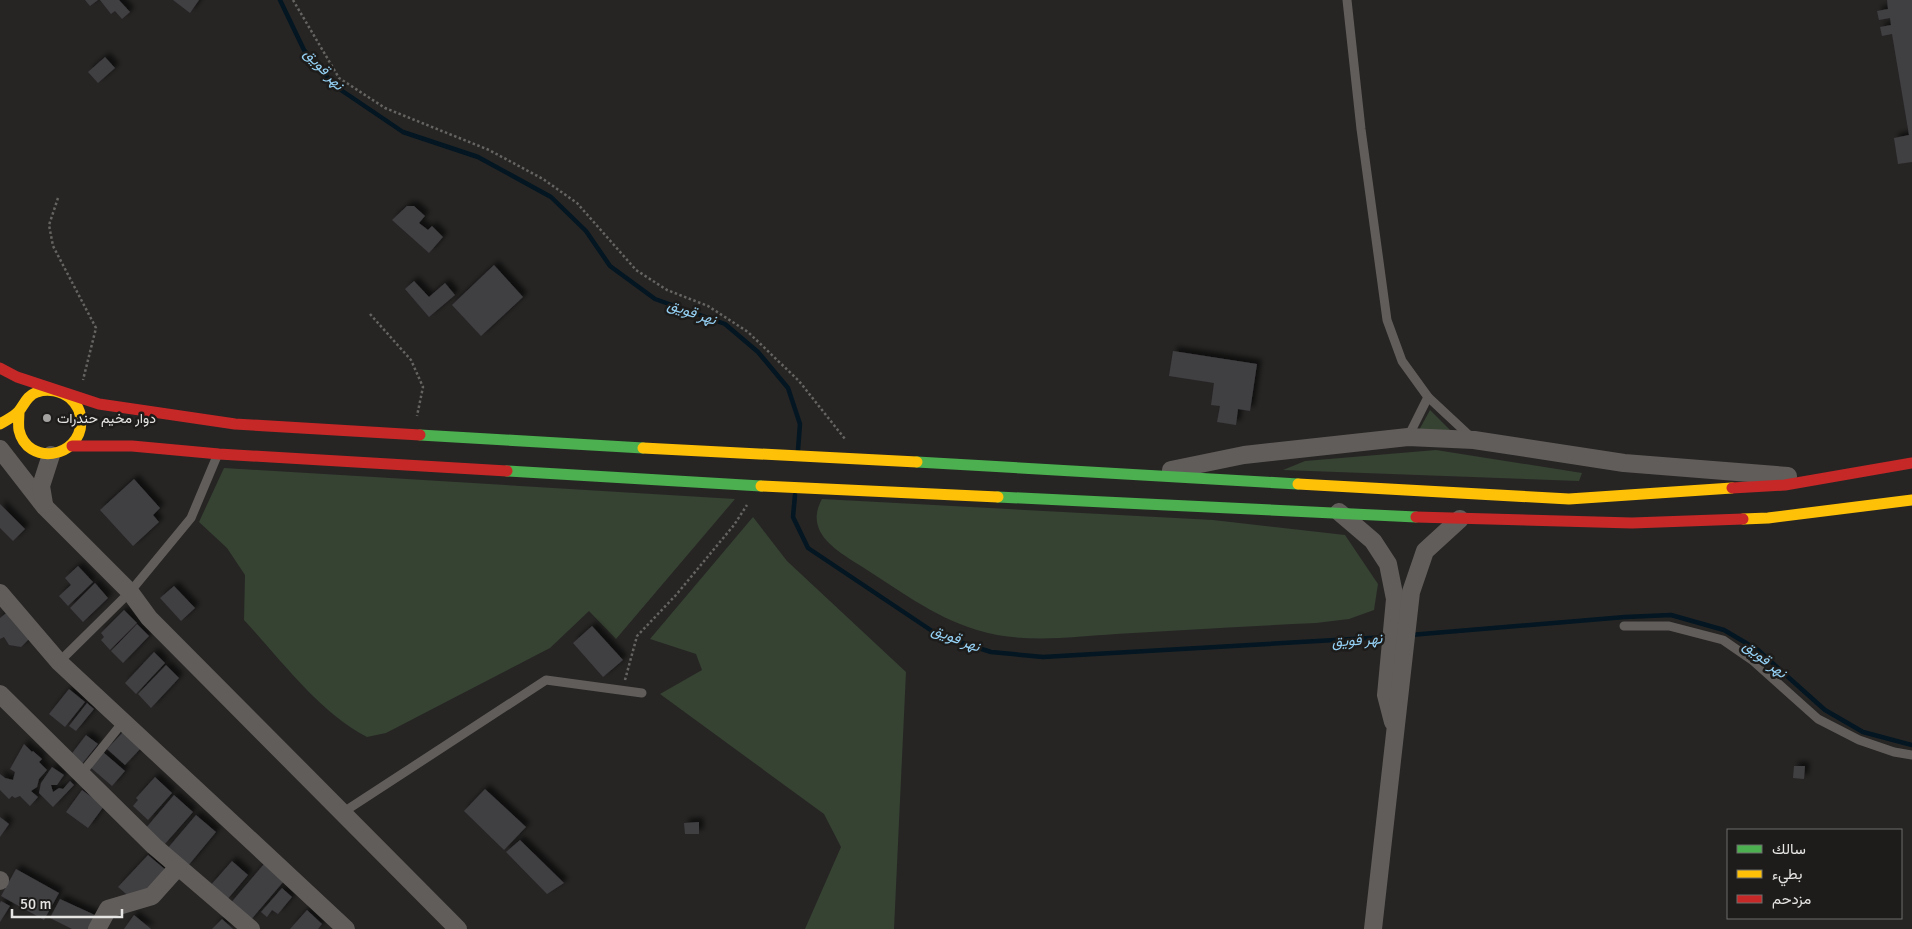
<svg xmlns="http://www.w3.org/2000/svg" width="1912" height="929" viewBox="0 0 1912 929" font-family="Signika,Vazirmatn,sans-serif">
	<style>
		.green { fill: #364232 }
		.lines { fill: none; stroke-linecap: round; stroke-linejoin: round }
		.stream { stroke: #031621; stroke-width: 4.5 }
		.building { fill: #403f43; filter: url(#shadow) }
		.path { stroke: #666461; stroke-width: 2.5; stroke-dasharray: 2.5 2.5; stroke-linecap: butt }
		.lane { stroke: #615d5a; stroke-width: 9 }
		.street { stroke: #615d5a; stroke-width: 18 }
		.fast { stroke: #4caf50; stroke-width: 11 }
		.slow { stroke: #ffc107; stroke-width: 11 }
		.jam { stroke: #c62828; stroke-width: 11 }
		.poi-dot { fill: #a3a2a1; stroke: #1d1c1a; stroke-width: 2 }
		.labels { text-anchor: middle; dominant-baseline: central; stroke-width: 5; stroke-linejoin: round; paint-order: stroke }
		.poi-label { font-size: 14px; fill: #e6e5e4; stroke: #1d1c1a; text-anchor: start }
		.water-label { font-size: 15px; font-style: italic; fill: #94d0f4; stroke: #1d1c1a }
	</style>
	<defs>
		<filter id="shadow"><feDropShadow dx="4.5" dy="-4.5" stdDeviation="2.5" flood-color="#0009"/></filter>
	</defs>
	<rect width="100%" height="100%" fill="#262524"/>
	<g class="green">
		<path d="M1430,410L1453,433L1418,432Z"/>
		<path d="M1436,450L1582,473L1579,481L1283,470L1305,461Z"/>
		<path d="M224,468L735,499L616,639L589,611L550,648L386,733L367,737C319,712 281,660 244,620L245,575L227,548L199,522Z"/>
		<path d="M822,499L1213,520L1345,535L1378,584L1374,610L1349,619L1316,623C1250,626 1183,630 1116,634C1071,637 1021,644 977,630C933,617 895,587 856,563C832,548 805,530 822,499Z"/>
		<path d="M753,517L787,561L906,672L894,929H805L841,847L824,814L660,694L702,670L696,654L650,639Z"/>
	</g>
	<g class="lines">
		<g class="stream">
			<path d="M280,0L304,50L335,86L403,132L478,157L551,197L586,231L610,266L655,299L725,324L758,352L788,388L800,424L798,450"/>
			<path d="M795,495L793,517L808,548L938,635L991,652L1043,657L1387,637"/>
			<path d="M1410,635L1625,617L1671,615L1724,630L1758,650L1825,710L1863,732L1912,745"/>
		</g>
	</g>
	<g class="building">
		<path d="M85,0H98L90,6Z"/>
		<path d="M100,0H119L130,12L122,19L115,11L111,14Z"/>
		<path d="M173,0H199L190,13Z"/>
		<path d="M1887,0H1912V162L1898,164L1894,138L1909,135L1892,34L1882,36L1880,27L1891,25L1890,18L1879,20L1877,11L1888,9Z"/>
		<path d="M105,57L115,68L98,83L88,72Z"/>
		<path d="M407,206H414L425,216L419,223L428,230L432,226L443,237L429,253L392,220Z"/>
		<path d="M494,265L523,297L481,336L452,305Z"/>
		<path d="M414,281L429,297L445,283L455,295L429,317L405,289Z"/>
		<path d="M1173,351L1257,364L1250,411L1238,409L1236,425L1217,422L1220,406L1211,405L1214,383L1169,376Z"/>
		<path d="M134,479L160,508L153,515L159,522L133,546L100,510Z"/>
		<path d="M0,504L25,529L13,541L0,528Z"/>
		<path d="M78,566L93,582L68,606L59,596L71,585L65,578Z"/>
		<path d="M95,583L108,598L83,622L70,608Z"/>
		<path d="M174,586L195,608L181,621L160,598Z"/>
		<path d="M10,610L33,635L21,647L9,645L4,637L0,639V618Z"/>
		<path d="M124,610L137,623L110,650L101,640L104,637L101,633Z"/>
		<path d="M137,624L149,636L123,663L111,651Z"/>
		<path d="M592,626L623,660L603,677L573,643Z"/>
		<path d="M154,652L165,663L136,694L125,683Z"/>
		<path d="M166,665L179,678L151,708L138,694Z"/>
		<path d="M69,689L85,702L65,727L49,714Z"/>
		<path d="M87,703L94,709L76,731L69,726Z"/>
		<path d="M123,732L141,748L125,765L107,749Z"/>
		<path d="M86,735L98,744L81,765L70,756Z"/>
		<path d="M24,744L32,752L30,754L33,751L42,759L39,762L47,770L39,779L37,787L31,791L38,797L30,806L20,796L15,798L12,796L9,799L0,790V774L5,778L13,780L15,772L10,769Z"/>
		<path d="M103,752L125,771L112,786L90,767Z"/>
		<path d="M1794,766H1805L1804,779L1793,778Z"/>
		<path d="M52,767L64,775L57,785H51L53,792L59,788L63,789L70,781L74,785L53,807L39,793L41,783Z"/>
		<path d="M155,777L172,793L148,820L133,806L138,800L136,798Z"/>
		<path d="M485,789L526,827L504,850L464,811Z"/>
		<path d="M82,790L104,806L88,828L66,812Z"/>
		<path d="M174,795L193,812L164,845L145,829Z"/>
		<path d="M196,815L216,832L187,867L167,849Z"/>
		<path d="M0,817L9,824L0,837Z"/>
		<path d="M699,822V834H685L684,823Z"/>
		<path d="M520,840L564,883L547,894L506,852Z"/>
		<path d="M148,855L167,871L149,892L131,898L118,887Z"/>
		<path d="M232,861L248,875L226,901L210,886Z"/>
		<path d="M264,864L284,881L249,922L229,905Z"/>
		<path d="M16,869L59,893L44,920L1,896Z"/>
		<path d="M282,888L292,897L278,914L272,910L267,917L261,912Z"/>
		<path d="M60,899L97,916L90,929H72L50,918Z"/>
		<path d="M1,901L10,906L0,922V903Z"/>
		<path d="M307,910L322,924L318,929H290Z"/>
		<path d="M134,915L151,929H124Z"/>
		<path d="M222,919L233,929H212Z"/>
	</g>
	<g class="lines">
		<g class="path">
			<path d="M293,0L339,78L385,108L489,150L543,179L577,203L636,270L667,290L708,306L748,332L799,381L845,439"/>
			<path d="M58,198L49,225L53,246L96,328L83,380"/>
			<path d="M370,314L411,360L423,387L417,416"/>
			<path d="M625,680L637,636L676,595L734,525L747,505"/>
		</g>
		<g class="lane">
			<path d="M1347,0L1361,129L1387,320L1402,361L1428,397L1472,438"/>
			<path d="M1408,437L1428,397"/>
			<path d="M1624,626H1669L1723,640L1752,660L1818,719L1859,740L1894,752L1912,755"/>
			<path d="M59,662L130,592L191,518L217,456"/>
			<path d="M81,774L123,722"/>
			<path d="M342,813L546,680L642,693"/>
		</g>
		<g class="street">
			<path d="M0,449L45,507L130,592L149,618L458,929"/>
			<path d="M1171,470L1244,455L1408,437L1474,440L1624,463L1788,476"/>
			<path d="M44,504L41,486L51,455"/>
			<path d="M1339,512L1373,541L1388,564L1395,599L1386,695L1393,722"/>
			<path d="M0,593L59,662L346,929"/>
			<path d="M0,694L154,846L251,929"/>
			<path d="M0,880V881"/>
			<path d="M97,929L108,909L152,896L178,867"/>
			<path d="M1373,929L1411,592L1425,551L1460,519"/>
		</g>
		<g class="fast">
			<path d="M420,435L643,448"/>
			<path d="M917,462L1298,484"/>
			<path d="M507,471L761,486"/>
			<path d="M998,497L1416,517"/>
		</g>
		<g class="slow">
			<path d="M0,424C6,420 14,417 19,411C25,403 27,396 37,392C48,388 61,391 70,398C77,404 81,413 81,422C80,459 27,466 19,430C18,424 19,417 19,411"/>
			<path d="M643,448L917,462"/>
			<path d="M1298,484L1569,499L1732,488"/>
			<path d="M761,486L998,497"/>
			<path d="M1743,519L1768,518L1912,500"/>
		</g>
		<g class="jam">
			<path d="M0,368L17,377L99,404L235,424L420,435"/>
			<path d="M72,446H132L219,454L507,471"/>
			<path d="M1732,488L1785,485L1912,463"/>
			<path d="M1416,517L1632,523L1743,519"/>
		</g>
	</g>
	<circle class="poi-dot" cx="47" cy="418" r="5"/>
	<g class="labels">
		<g class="poi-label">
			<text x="57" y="418">دوار مخيم حندرات</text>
		</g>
		<g class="water-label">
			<text transform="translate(324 69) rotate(47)">نهر قويق</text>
			<text transform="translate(692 312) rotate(19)">نهر قويق</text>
			<text transform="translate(956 638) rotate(21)">نهر قويق</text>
			<text transform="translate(1357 640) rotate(-4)">نهر قويق</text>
			<text transform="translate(1765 659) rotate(38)">نهر قويق</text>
		</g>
	</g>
	<rect x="1727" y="829" width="175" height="90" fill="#1d1c1a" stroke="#6d6c6b"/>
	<rect x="1737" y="845" width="25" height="8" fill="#4caf50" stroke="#6d6c6b"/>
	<text x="1772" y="854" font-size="15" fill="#e6e5e4">سالك</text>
	<rect x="1737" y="870" width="25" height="8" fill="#ffc107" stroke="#6d6c6b"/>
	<text x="1772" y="879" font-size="15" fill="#e6e5e4">بطيء</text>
	<rect x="1737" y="895" width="25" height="8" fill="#c62828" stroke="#6d6c6b"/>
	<text x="1772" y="904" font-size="15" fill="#e6e5e4">مزدحم</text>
	<path d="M12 909v8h110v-8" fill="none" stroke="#e6e5e4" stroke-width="2.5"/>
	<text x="20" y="909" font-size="15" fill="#e6e5e4" stroke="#1d1c1a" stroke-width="4" paint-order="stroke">50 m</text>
</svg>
